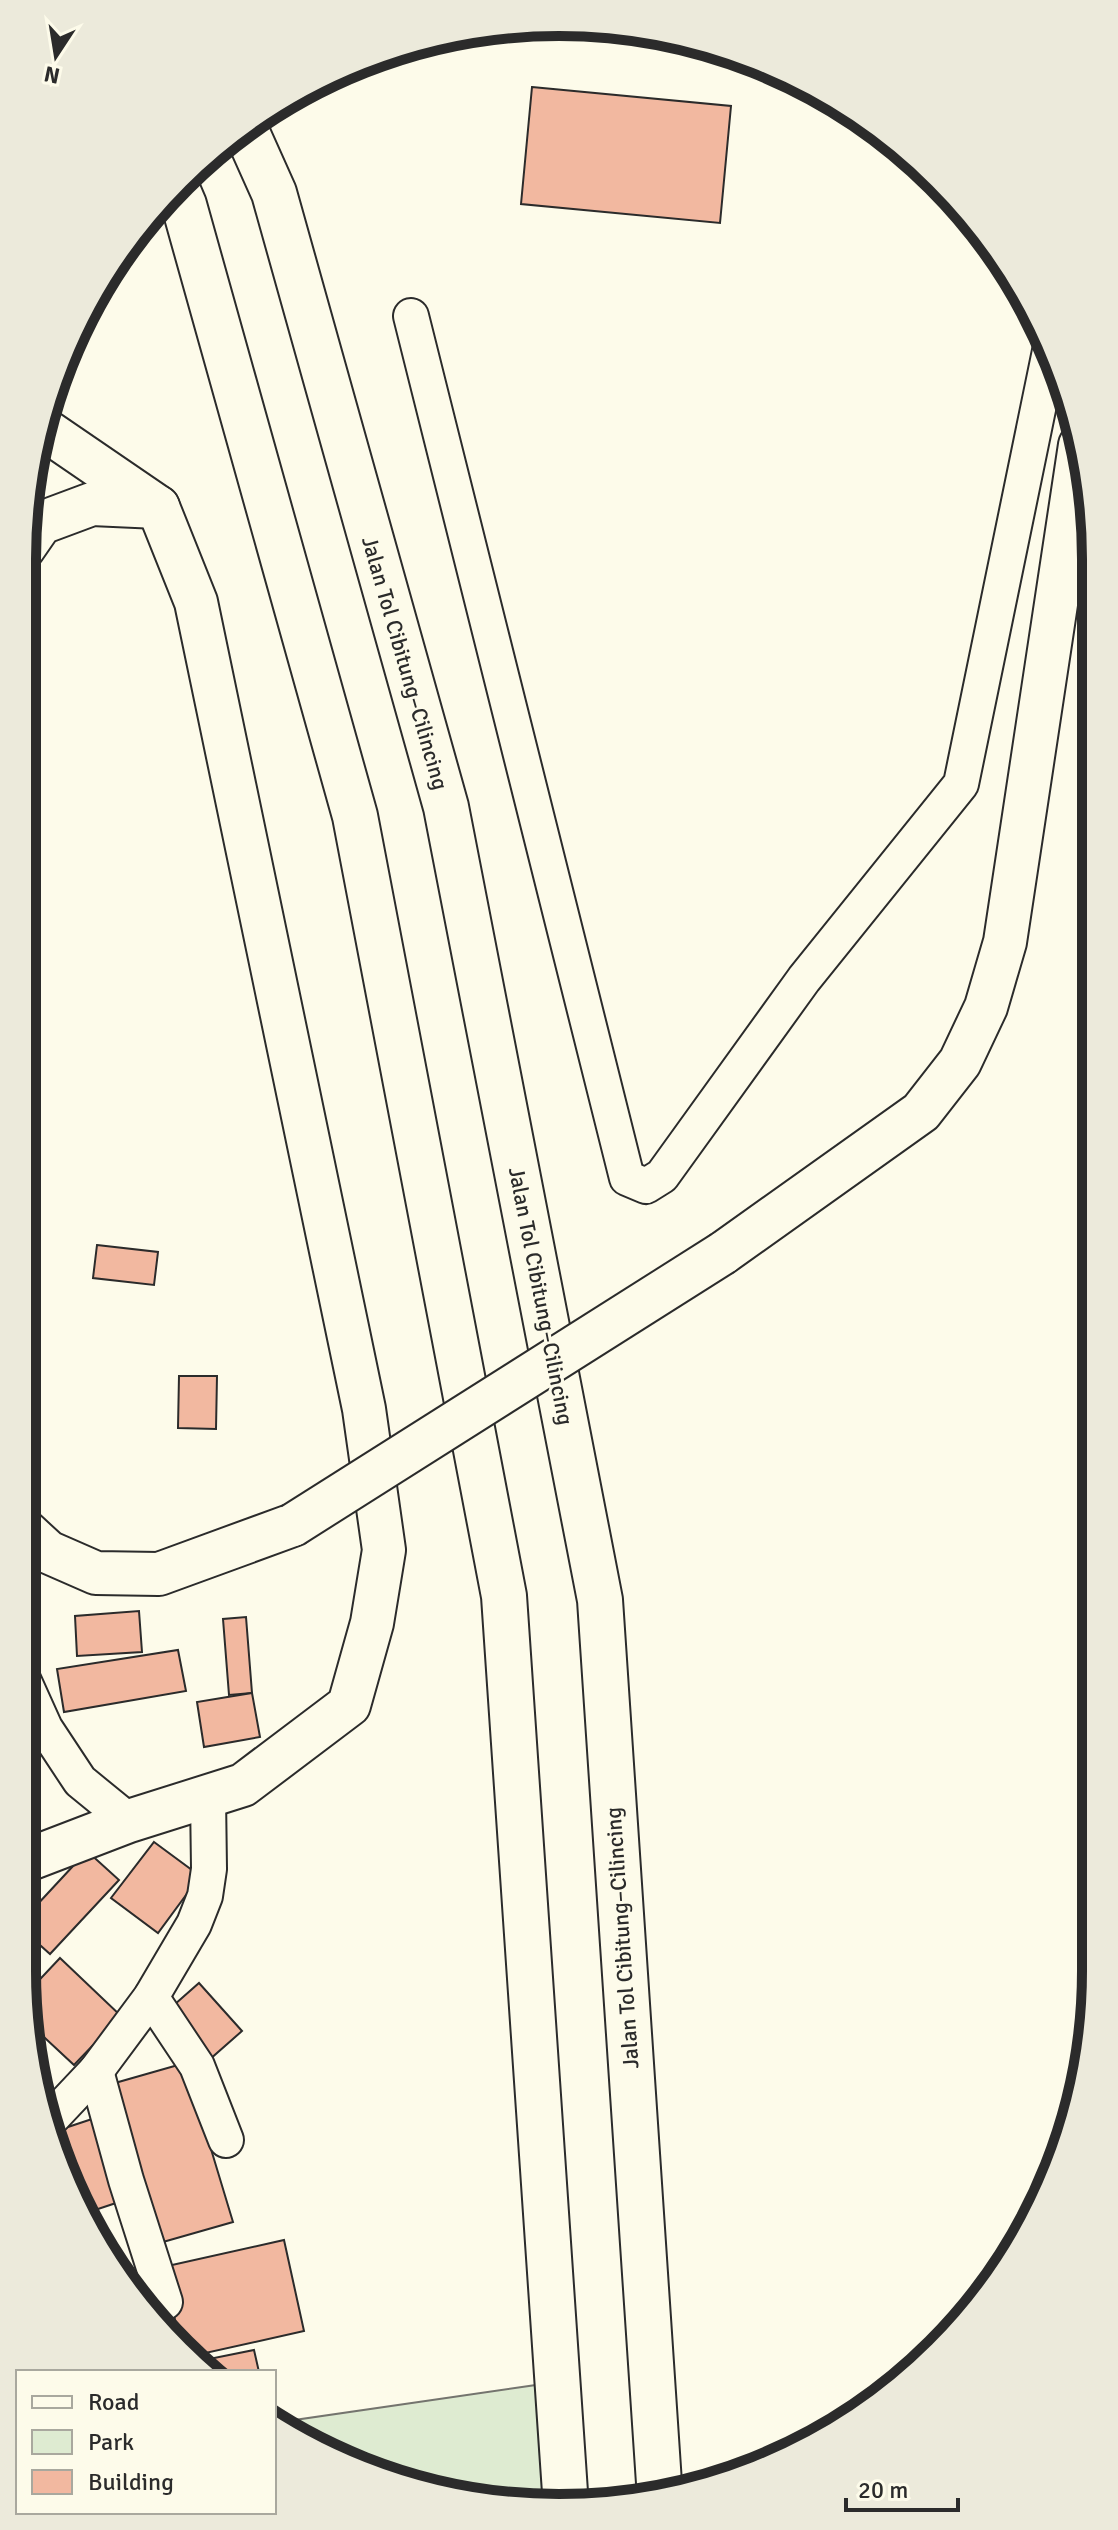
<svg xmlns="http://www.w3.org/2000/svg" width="1118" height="2530" viewBox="0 0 1118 2530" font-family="Signika,sans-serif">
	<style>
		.green { fill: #deebd1; stroke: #74746e; stroke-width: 2 }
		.building { fill: #f2b8a0; stroke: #2b2b2b; stroke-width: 2 }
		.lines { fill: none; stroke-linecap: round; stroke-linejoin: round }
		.minor-casing { stroke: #2b2b2b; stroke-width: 38 }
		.tertiary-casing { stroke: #2b2b2b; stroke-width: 46 }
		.motorway-casing { stroke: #2b2b2b; stroke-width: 48 }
		.minor { stroke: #fdfbea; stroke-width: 34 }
		.tertiary { stroke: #fdfbea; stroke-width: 42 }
		.motorway { stroke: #fdfbea; stroke-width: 44 }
		.tertiary-bridge-casing { stroke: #2b2b2b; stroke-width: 46; stroke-linecap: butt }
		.tertiary-bridge { stroke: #fdfbea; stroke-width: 42 }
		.labels { text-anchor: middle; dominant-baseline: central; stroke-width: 6; stroke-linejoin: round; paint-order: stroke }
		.street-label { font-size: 22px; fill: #2b2b2b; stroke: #fdfbea }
		.rim { fill: none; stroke: #2b2b2b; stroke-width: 10 }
	</style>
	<rect width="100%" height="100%" fill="#fdfbea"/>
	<path class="green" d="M557,2382L559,2508L455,2498L290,2436L274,2423Z"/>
	<g class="building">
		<path d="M532,87L731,106L720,223L521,204Z"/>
		<path d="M97,1245L158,1252L154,1285L93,1278Z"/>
		<path d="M179,1376H217L216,1429L178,1428Z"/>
		<path d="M139,1611L142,1652L77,1656L75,1616Z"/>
		<path d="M246,1617L252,1693L229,1695L223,1619Z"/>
		<path d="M178,1650L186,1691L64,1712L57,1669Z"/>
		<path d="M252,1693L260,1737L204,1747L197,1702Z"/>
		<path d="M154,1842L200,1876L158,1933L111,1898Z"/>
		<path d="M87,1851L119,1880L50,1954L22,1929V1921Z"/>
		<path d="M60,1958L121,2016L74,2065L31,2025L26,1994Z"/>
		<path d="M199,1983L242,2031L209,2060L166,2012Z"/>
		<path d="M185,2063L233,2222L156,2244L108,2085Z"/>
		<path d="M101,2116L128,2199L89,2212L62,2129Z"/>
		<path d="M284,2240L304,2331L192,2356L181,2346L163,2267Z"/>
		<path d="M254,2350L259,2372H212L199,2361Z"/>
	</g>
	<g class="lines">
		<g class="minor-casing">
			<g id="minor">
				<path d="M411,316L627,1178L646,1186L662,1176L804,979L961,784L1051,346"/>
				<path d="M22,1677L45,1728L80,1781L129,1821"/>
				<path d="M151,1997L197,2066L226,2140"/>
				<path d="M96,2071L126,2180L165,2302"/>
				<path d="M47,2123L96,2071L151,1997L194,1924L205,1896L209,1869L208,1797"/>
			</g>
		</g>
		<g class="tertiary-casing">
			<g id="tertiary">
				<path d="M23,549L41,523L92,504L158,507"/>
				<path d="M723,1253L921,1112L960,1062L986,1007L1005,942L1080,445"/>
				<path d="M22,1528L48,1552L96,1573L159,1574L293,1525"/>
				<path d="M22,1862L129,1821L243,1785L349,1705L372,1623L384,1550L364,1409L196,602L158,507L41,427"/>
			</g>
		</g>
		<g class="motorway-casing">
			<g id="motorway">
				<path d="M244,126L274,193L446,807L600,1600L660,2498"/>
				<path d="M175,184L184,205L355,816L504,1596L566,2507"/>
			</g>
		</g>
		<use href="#minor" class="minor"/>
		<use href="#tertiary" class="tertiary"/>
		<use href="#motorway" class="motorway"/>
		<g class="tertiary-bridge-casing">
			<path id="tertiary-bridge" d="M293,1525L723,1253"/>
		</g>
		<use href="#tertiary-bridge" class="tertiary-bridge"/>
	</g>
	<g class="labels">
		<g class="street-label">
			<text transform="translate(405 663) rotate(74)">Jalan Tol Cibitung–Cilincing</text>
			<text transform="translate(541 1296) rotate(79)">Jalan Tol Cibitung–Cilincing</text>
			<text transform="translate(622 1938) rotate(-94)">Jalan Tol Cibitung–Cilincing</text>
		</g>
	</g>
	<path d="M0 0H1118V2530H0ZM559 36H559A523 523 0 0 1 1082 559V1971A523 523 0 0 1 559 2494H559A523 523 0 0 1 36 1971V559A523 523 0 0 1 559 36Z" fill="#eceadb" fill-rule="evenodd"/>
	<path class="rim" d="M559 36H559A523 523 0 0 1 1082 559V1971A523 523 0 0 1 559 2494H559A523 523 0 0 1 36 1971V559A523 523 0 0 1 559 36Z"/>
	<rect x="16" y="2370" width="260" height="144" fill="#fdfbea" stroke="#a9a89e" stroke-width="2"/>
	<rect x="32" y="2396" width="40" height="12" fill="#fdfbea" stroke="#a9a89e" stroke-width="2"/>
	<text x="88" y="2410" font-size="24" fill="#2b2b2b">Road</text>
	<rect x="32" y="2430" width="40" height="24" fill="#deebd1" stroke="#a9a89e" stroke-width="2"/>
	<text x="88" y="2450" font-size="24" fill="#2b2b2b">Park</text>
	<rect x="32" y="2470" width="40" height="24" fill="#f2b8a0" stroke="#a9a89e" stroke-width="2"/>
	<text x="88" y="2490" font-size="24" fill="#2b2b2b">Building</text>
	<g transform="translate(56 56) rotate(192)" stroke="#fdfbea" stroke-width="6" paint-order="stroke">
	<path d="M0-6L14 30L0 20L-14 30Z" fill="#2b2b2b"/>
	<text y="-12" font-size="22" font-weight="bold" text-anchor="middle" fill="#2b2b2b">N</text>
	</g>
	<path d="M846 2498v12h112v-12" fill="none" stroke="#2b2b2b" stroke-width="4"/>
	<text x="858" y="2498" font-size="24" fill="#2b2b2b" stroke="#fdfbea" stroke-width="6" paint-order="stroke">20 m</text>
</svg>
